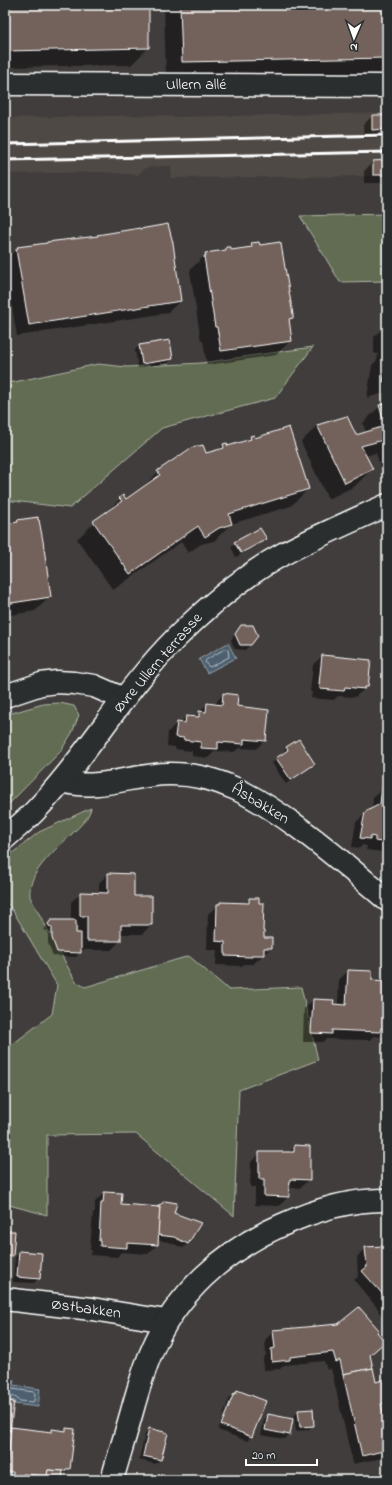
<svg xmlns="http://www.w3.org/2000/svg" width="392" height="1485" viewBox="0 0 392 1485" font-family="'Indie Flower',sans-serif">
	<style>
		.built { fill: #4f4845 }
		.green { fill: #626c52; stroke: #b0b6a8 }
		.water { fill: #4d6070; stroke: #94a0a9 }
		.shadow { fill: #0007; fill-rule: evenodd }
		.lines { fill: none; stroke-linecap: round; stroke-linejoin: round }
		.shore { stroke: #b8bfc6; stroke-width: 1 }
		.building { fill: #73625b; stroke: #fff }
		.street-casing { stroke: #fff; stroke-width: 25 }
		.secondary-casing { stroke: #fff; stroke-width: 25 }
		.street { stroke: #2a2d2e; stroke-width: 22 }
		.secondary { stroke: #2a2d2e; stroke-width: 22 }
		.rail { stroke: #fff; stroke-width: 3 }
		.labels { text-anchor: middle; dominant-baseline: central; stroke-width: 3; stroke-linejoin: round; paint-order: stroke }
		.street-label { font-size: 16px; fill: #fff; stroke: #2a2d2e }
	</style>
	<rect width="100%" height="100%" fill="#403d3c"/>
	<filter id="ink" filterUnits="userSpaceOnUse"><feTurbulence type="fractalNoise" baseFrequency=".025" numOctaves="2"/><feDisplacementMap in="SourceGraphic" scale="8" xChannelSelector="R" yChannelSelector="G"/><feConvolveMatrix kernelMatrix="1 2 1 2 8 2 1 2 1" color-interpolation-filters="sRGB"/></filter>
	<g filter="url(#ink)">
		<path class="built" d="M387,113V176L171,178V166L147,167L137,175L103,172L5,174V118L161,115L174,117Z"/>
		<g class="green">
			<path d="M387,214V281L340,282L300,216Z"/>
			<path d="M313,347L275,398L162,428L70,508L5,500V384L98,364L127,367L201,363Z"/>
			<path d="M60,703L74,706L79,715L72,733L60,752L5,808V715L43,704Z"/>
			<path d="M91,808C90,812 88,816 86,819C69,841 26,867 30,897L76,982L85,987L189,956L229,990L301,987L318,1060L239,1090L234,1216L136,1134L47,1135V1215L5,1204V1050L52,1014L57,985L13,911L5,900V859L39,832Z"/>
		</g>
		<g class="water">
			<path d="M228,643L236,658L207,673L199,659Z"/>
			<path d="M5,1379L14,1380L13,1385L40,1389L38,1407L14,1404L15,1401L5,1399Z"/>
		</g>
		<g class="shadow">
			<path d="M5,5H147L148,48L131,65L5,67Z"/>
			<path d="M164,5H387V74L166,78Z"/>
			<path d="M372,116H387V138H364L363,125Z"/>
			<path d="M387,161V183H364V171L373,162Z"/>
			<path d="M98,235L180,301L167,313L17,336L5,266V260L18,248L96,237Z"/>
			<path d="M279,243L284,264L292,318L288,321L291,340L276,355L207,365L203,341H201L190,271L191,269L206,254L223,252L226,248L230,251L248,249L252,244L259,246Z"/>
			<path d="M387,317V392L367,398L372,365L377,360L378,354L374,353V337L382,329L383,321Z"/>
			<path d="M139,346L172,359L168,363L138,368L135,350Z"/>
			<path d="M387,404V464L380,466L376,453L365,456L372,469L355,486L328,499L301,442L317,426L346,417L355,436L366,433L363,423L380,406Z"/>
			<path d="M251,437L255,439L308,489L291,506L231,524L214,541L201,544L188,553L181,542L113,590L77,539L120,499L125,500L141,489L158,472L218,450L223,445L226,444L227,447L246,442Z"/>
			<path d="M18,521L50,597L35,611L5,616V523H16Z"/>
			<path d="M265,539L261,543L236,557L231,547L235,543Z"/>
			<path d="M241,626L250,645L245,650L235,649L231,640Z"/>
			<path d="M322,656L367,687L355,697L338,696L334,700L311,698L312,692H310L313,665Z"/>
			<path d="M223,694L265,740L256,749L239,748L234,752L215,751L208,758L192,756V751L175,749V747L167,746L168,732L177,723H180L186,717H195L207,704L214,705Z"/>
			<path d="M287,748L314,764L286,784L272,763L284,754L283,752Z"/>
			<path d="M382,789H387V886L379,885L383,852L366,850L367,846L362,845L360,848L352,847L356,822L366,813L372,810L373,798Z"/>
			<path d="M108,874L133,897L151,925L142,934H120V941L111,950H80V952L76,957L53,956L48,943V931H45L44,929L52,921H71V902L81,893L99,894V883ZM75,924H78V934H75Z"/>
			<path d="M250,899L263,939L271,948L253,964H244L242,966L216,965L217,950H207L208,914L221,903H245Z"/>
			<path d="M348,971L371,981L387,982V1034L385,1037L374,1036L370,1040L326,1039L322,1042H303L304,1009L313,1000L338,1006L339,980Z"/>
			<path d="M295,1146L309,1179L300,1188H288V1197L279,1206L255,1205V1187H250L251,1162L260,1153H288Z"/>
			<path d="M104,1193L120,1205L157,1208L172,1214L187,1244L183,1248L169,1242L157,1240V1245L148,1254L121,1252L117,1257L91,1255L92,1250H90L93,1213L95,1211V1202Z"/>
			<path d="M5,1232L12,1256L7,1260H5Z"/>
			<path d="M366,1248L384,1259H387V1322L378,1311L379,1310L354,1280L358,1277L357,1257Z"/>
			<path d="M20,1252L39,1278L34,1283L13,1282L15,1257Z"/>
			<path d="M274,1331L375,1332L384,1342L369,1356L375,1383L387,1389V1405L381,1410L387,1428V1457L353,1464L331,1368L327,1370L324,1361L284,1365L280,1369L264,1370L263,1359L266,1355L265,1340Z"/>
			<path d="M237,1391L251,1437L247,1441L218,1430L229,1399Z"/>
			<path d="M5,1401L10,1428L50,1433L52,1430L64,1432L67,1429L69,1469L62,1476L61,1480H5Z"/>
			<path d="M299,1411L313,1425L308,1430L296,1431L294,1416Z"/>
			<path d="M268,1415L289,1435L285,1439L261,1435L264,1420Z"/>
			<path d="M150,1429L160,1460L155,1464L139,1460L145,1434Z"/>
		</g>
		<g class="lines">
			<g class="shore">
				<path d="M225,649L228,650L229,657L210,667L208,666L205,662L206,660Z"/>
				<path d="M5,1383L9,1384L12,1389L34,1392L35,1394L34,1401L33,1402L20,1401L15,1397L5,1396"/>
			</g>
		</g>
		<g class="building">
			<path d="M5,5H149V48L5,51Z"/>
			<path d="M180,5H387V58L182,62Z"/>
			<path d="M372,115H387V129L372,130Z"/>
			<path d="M387,160V175H373V161Z"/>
			<path d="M168,224L173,243L181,301L29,325L16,249L18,248L17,247L47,243V242L98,236L97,235L140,228V229Z"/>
			<path d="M259,242L260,245L280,242L281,244L293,315V318L289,319L292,341L221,351L217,327H215L204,256H206L205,253L226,250V247H231V250L252,247L251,243Z"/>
			<path d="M170,340L173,359L142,364L139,345Z"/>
			<path d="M387,354V380L383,382Z"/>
			<path d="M387,403V439L361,446L373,469L345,483L317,425L347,416L356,435L385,426L379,405Z"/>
			<path d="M289,427L309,489L229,514L232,524L219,528L205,537L198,526L130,574L93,521L122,501L119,498L123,495L126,499L160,475L157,471L191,448L203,445L206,453L224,448L223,444L227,443L228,446L251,439L250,436L254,435L255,438Z"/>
			<path d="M38,517V520H39L43,541L51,597L5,604V522L9,521L10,523L18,522L17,520Z"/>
			<path d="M260,528L267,539L241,553L234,542Z"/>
			<path d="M241,625H253L258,636L251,645H240L235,634Z"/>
			<path d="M322,655L371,660L368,687H365V689L345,687L344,691L320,689V684H319Z"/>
			<path d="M223,693L238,695L237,706L269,710L266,741L244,739V744L218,742V749L201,748V742L184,740V738L175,737L177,722L185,723L186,716L199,717V711L206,712L207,703L222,705Z"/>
			<path d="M299,739L315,764L291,780L276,758L288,750L286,747Z"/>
			<path d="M382,787L387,788V843L375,841V837L370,836V839L360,838L365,812L380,804Z"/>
			<path d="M108,873L134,874V896H152V925H121V941H87V916H80V892L108,893Z"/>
			<path d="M249,898H259V903H264L263,931H264V938H272V948H264V955H252V957L225,956V942L216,941L217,904H220V902L249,903Z"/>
			<path d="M51,920H76V933H81V953L57,952L52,938V927H50L48,924Z"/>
			<path d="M348,970L372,971V980L387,981V1028H381L380,1032L332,1030V1034L311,1033L313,999L334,1000L333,1004L346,1005Z"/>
			<path d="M294,1145L310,1146V1180L290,1179L289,1197L264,1196V1179H259V1152H294Z"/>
			<path d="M104,1192L122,1193L121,1204L160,1207L158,1245L127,1243V1248L100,1246V1241H99L101,1203H103Z"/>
			<path d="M165,1201L177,1203L174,1213L201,1223L188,1244L174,1237L158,1235L160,1207H157Z"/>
			<path d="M5,1231H15L13,1256H5Z"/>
			<path d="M385,1246V1258H387V1299L362,1271L367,1267L365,1247Z"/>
			<path d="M19,1251L42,1253L40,1279L17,1277Z"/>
			<path d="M359,1307L379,1330L377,1332L385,1342L370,1355L373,1368L343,1374L340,1360L336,1362L333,1352L290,1357V1360L272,1362L271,1349L275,1348L273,1330L338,1324Z"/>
			<path d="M373,1368L376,1382L386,1379L387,1385V1403L381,1404L387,1427V1450L362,1456L343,1374Z"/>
			<path d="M237,1390L266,1401L252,1437L221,1425L234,1393L235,1394Z"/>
			<path d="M5,1400L14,1402L10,1431L5,1430Z"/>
			<path d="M313,1409L314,1426L300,1427L298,1410Z"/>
			<path d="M268,1414L293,1419L290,1435L265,1430Z"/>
			<path d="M11,1427L52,1432V1429L66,1431V1428L75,1429L70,1469H66L65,1471L48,1470L47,1476L23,1474V1479L13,1478V1472H7Z"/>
			<path d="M149,1428L168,1433L161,1460L143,1456Z"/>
			<path d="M48,1470L63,1471L62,1480H46Z"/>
			<path d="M168,1476L179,1480H166Z"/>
		</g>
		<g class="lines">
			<g class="street-casing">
				<g id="street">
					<path d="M5,84L387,86"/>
					<path d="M5,696L41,684L57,682L74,683L94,686L124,699"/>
					<path d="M62,781C99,792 132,774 169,774C218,773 257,798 295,825C328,849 357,874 387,900"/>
					<path d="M5,838C15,829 25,821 34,812C86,758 123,691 176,638C208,606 243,576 283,554C317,536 352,521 387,505"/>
					<path d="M5,1299L92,1309L166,1321"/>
				</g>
			</g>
			<g class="secondary-casing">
				<path id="secondary" d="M112,1480C119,1455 127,1430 134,1404C139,1387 144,1369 151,1353C175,1294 225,1250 282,1225C315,1210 350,1199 387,1200"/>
			</g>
			<use href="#street" class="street"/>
			<use href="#secondary" class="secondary"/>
			<g class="rail">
				<path d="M5,144L387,135"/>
				<path d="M5,160L387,152"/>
			</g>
		</g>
	</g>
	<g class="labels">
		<g class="street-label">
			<text x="196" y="85">Ullern allé</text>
			<text transform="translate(158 663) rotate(-49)">Øvre Ullern terrasse</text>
			<text transform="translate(260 804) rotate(31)">Åsbakken</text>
			<text transform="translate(86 1309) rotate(8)">Østbakken</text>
		</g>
	</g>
	<rect width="392" height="1485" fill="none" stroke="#2a2d2e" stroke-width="20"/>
	<rect x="10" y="10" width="372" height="1465" fill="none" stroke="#fff" stroke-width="1.5" filter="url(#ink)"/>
	<g transform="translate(354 38) rotate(182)" stroke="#2a2d2e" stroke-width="3" paint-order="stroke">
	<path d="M0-3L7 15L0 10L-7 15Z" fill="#ffffff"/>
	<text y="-6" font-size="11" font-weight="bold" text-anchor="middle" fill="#ffffff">N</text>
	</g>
	<path d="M246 1459v6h71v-6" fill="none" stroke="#ffffff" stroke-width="2"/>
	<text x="252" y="1459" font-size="12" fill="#ffffff" stroke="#2a2d2e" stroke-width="3" paint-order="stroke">20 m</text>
</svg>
